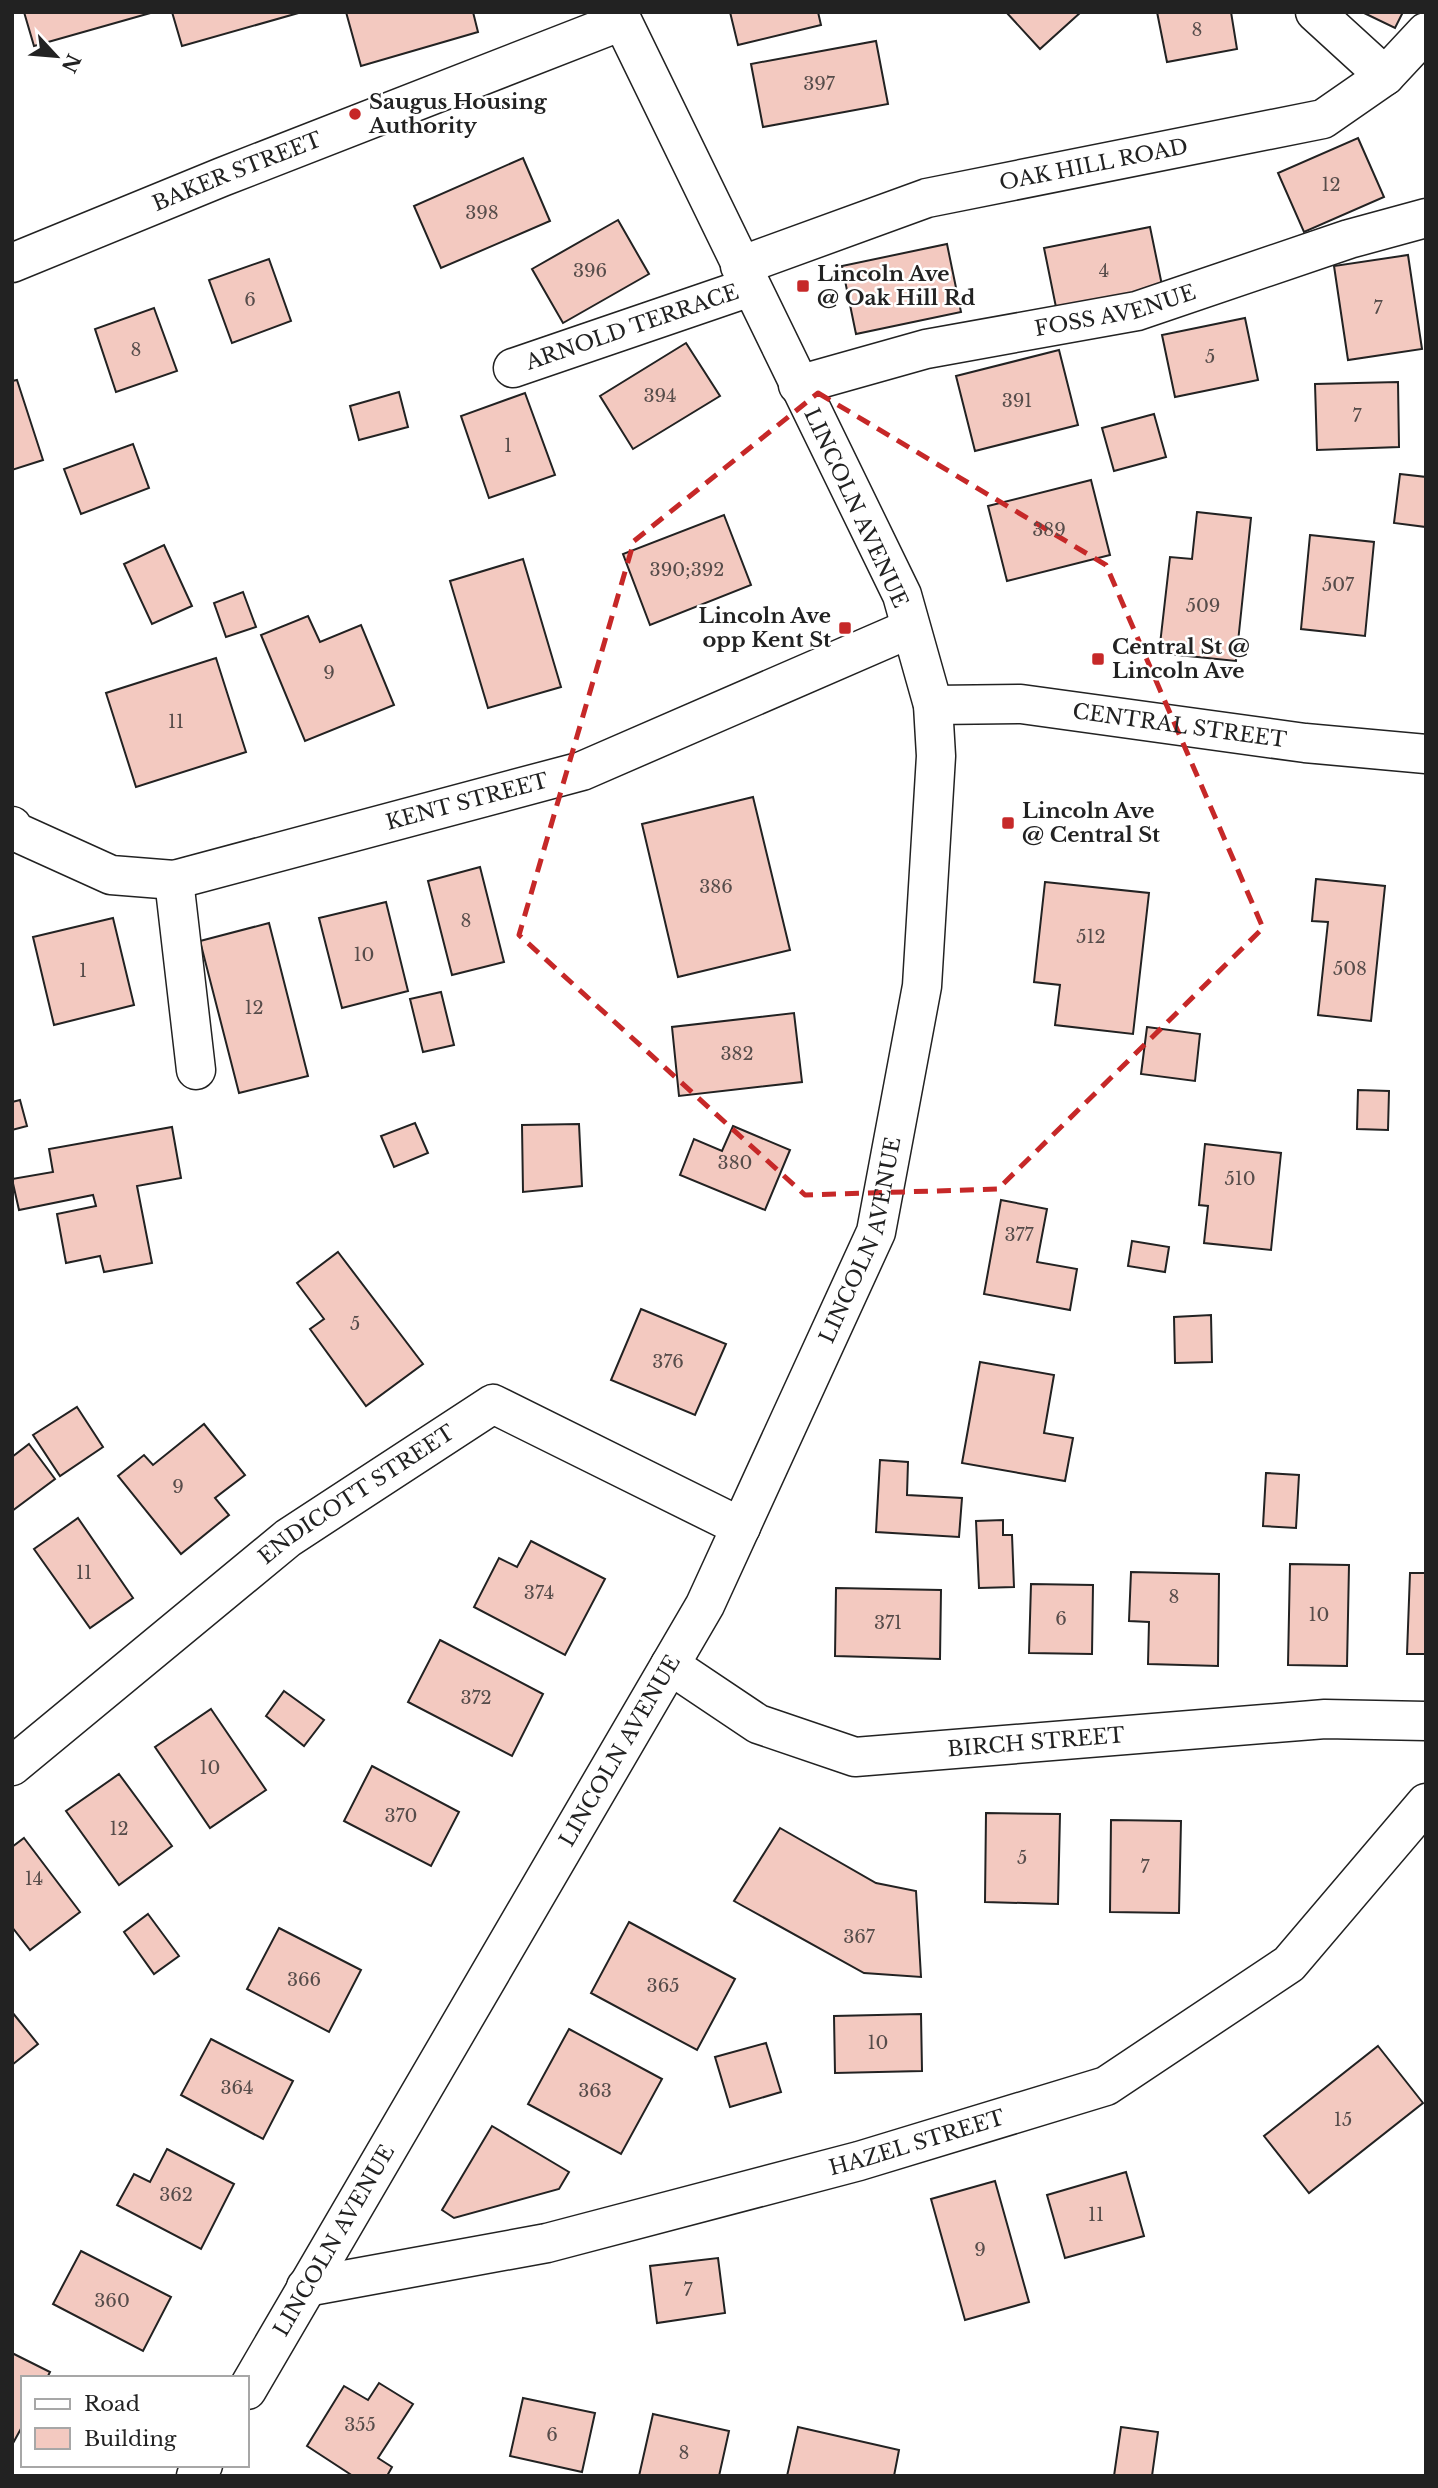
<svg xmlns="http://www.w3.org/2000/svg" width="1438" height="2488" viewBox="0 0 1438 2488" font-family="'Libre Baskerville',serif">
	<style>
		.building { fill: #f3c9c0; stroke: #222; stroke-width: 2 }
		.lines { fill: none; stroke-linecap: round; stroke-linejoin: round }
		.street-casing { stroke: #222; stroke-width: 41 }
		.secondary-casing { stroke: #222; stroke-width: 41 }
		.street { stroke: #fff; stroke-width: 38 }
		.secondary { stroke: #fff; stroke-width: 38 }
		.marked { fill: none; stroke: #c62828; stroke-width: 5; stroke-dasharray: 14 9; stroke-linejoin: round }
		.poi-dot { fill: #c62828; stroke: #fff; stroke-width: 2.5 }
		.labels { text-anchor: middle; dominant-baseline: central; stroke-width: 5; stroke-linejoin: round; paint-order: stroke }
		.number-label { font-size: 18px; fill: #564c4a }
		.poi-label { font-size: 21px; font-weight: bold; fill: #222; stroke: #fff; text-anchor: start }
		.street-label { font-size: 21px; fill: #222; stroke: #fff }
	</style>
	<rect width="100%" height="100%" fill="#fff"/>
	<g class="building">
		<path d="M24,12H154L34,46Z"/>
		<path d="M172,12H302L182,46Z"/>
		<path d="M346,12H473L478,32L361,66Z"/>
		<path d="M730,12H818L821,25L738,45Z"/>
		<path d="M1006,12H1081L1040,49Z"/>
		<path d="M1157,12H1231L1237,49L1167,62Z"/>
		<path d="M1362,12H1403L1395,28Z"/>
		<path d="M876,41L888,104L763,127L751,64Z"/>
		<path d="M1358,138L1384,197L1304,232L1278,173Z"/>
		<path d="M523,158L550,221L441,268L414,206Z"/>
		<path d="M618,220L649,274L563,323L532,269Z"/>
		<path d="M1150,227L1164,295L1058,317L1044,248Z"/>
		<path d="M947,244L961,312L856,334L842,266Z"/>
		<path d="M1408,255L1422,349L1348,360L1334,266Z"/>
		<path d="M269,259L291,321L232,343L209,280Z"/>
		<path d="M154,308L177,371L116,392L95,329Z"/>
		<path d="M1245,318L1258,380L1175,397L1162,335Z"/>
		<path d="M686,343L720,396L633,449L600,396Z"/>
		<path d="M1059,350L1078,425L975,451L956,376Z"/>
		<path d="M17,380L43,460L12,470V381Z"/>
		<path d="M1398,382L1399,447L1317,450L1315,384Z"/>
		<path d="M399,392L408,427L359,440L350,406Z"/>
		<path d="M525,393L555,475L489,498L461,416Z"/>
		<path d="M1154,414L1166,457L1114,471L1102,428Z"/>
		<path d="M133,444L149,488L81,514L64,469Z"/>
		<path d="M1400,474L1426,477V527L1394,523Z"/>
		<path d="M1091,480L1110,555L1007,581L988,506Z"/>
		<path d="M1197,512L1251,518L1236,661L1159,653L1170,557L1192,559Z"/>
		<path d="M724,515L751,585L650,625L623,554Z"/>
		<path d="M1310,535L1374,542L1365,636L1301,629Z"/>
		<path d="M164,545L192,606L152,624L124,564Z"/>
		<path d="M523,559L561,687L488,708L450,581Z"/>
		<path d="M243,592L256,627L226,637L214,603Z"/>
		<path d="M308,616L320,642L361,625L394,705L305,741L261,635Z"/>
		<path d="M216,658L246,752L136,787L106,693Z"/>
		<path d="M753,797L790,950L678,977L642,824Z"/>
		<path d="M480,867L504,962L452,975L428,881Z"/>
		<path d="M1316,879L1385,886L1371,1021L1318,1015L1328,922L1312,921Z"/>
		<path d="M1045,882L1149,893L1133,1034L1055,1025L1060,985L1034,982Z"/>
		<path d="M386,902L408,991L342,1008L319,918Z"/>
		<path d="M113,918L134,1005L54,1025L33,937Z"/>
		<path d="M269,923L308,1076L239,1093L200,941Z"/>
		<path d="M441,992L454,1045L423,1052L410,999Z"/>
		<path d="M794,1013L802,1082L679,1096L672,1027Z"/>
		<path d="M1147,1027L1200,1034L1195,1081L1141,1074Z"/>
		<path d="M1358,1090L1389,1091L1388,1130L1357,1129Z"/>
		<path d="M20,1100L27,1126L12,1130V1102Z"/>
		<path d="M415,1123L428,1153L394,1167L381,1136Z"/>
		<path d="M579,1124L582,1186L523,1192L522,1125Z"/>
		<path d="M733,1126L790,1150L765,1210L680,1175L694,1139L722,1151Z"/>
		<path d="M172,1127L181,1178L137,1186L152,1263L104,1272L100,1256L66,1263L57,1214L96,1206L93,1195L19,1210L12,1179L53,1172L49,1149Z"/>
		<path d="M1205,1144L1281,1153L1271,1250L1204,1243L1208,1206L1199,1205Z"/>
		<path d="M1001,1200L1047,1209L1037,1262L1077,1269L1070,1310L984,1294Z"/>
		<path d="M1132,1241L1169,1247L1165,1272L1128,1266Z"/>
		<path d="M338,1252L423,1364L366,1406L310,1329L324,1319L297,1283Z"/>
		<path d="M641,1309L726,1344L695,1415L611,1380Z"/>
		<path d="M1211,1315L1212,1362L1175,1363L1174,1317Z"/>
		<path d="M980,1362L1054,1375L1044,1433L1073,1438L1065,1481L962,1463Z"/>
		<path d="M77,1407L103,1447L60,1476L33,1435Z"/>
		<path d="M204,1424L245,1475L215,1498L229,1515L181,1554L118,1476L144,1455L153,1465Z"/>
		<path d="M29,1444L55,1479L12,1511V1457Z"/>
		<path d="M880,1460L908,1462L907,1495L962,1498L959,1537L876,1532Z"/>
		<path d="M1266,1473L1299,1475L1296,1528L1263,1526Z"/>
		<path d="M78,1518L133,1598L90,1628L34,1549Z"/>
		<path d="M1003,1520V1535H1012L1014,1587L979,1588L976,1521Z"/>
		<path d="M531,1541L605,1579L565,1655L474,1607L499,1558L517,1567Z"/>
		<path d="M1290,1564L1349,1565L1347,1666L1288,1665Z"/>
		<path d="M1131,1572L1219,1574L1218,1666L1148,1664L1149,1622L1129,1621Z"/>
		<path d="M1410,1573H1426V1654H1407Z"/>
		<path d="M1031,1584L1093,1585L1092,1654L1029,1653Z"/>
		<path d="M836,1588L941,1590L940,1659L835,1656Z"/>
		<path d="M440,1640L543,1694L512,1756L408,1702Z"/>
		<path d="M284,1691L324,1720L304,1746L266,1716Z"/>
		<path d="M211,1709L266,1790L210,1828L155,1747Z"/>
		<path d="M372,1766L459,1812L431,1866L344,1821Z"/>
		<path d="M119,1774L172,1846L119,1885L66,1811Z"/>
		<path d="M986,1813L1060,1814L1058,1904L985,1902Z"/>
		<path d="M1111,1820L1181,1821L1179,1913L1110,1912Z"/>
		<path d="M780,1828L876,1883L916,1891L921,1977L864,1973L734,1901Z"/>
		<path d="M24,1838L80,1912L30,1950L12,1927V1847Z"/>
		<path d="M148,1914L179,1956L154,1974L124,1932Z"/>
		<path d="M629,1922L735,1979L697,2050L591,1993Z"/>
		<path d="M279,1928L361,1970L329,2032L247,1989Z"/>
		<path d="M12,2012L38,2044L12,2065Z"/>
		<path d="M921,2014L922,2071L835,2073L834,2016Z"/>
		<path d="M569,2029L662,2079L621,2154L528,2104Z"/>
		<path d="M211,2039L293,2081L263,2139L181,2095Z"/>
		<path d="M766,2043L781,2092L730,2107L715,2057Z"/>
		<path d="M1378,2046L1423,2103L1309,2193L1264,2136Z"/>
		<path d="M492,2126L569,2172L559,2189L454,2218L442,2210Z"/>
		<path d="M167,2149L234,2184L201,2249L117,2205L134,2174L150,2182Z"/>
		<path d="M1126,2172L1144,2236L1065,2258L1047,2195Z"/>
		<path d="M995,2181L1029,2302L965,2320L931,2199Z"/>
		<path d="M81,2251L171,2297L143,2351L53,2304Z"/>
		<path d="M718,2258L725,2313L657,2323L650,2266Z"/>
		<path d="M12,2353L50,2372L47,2378H23V2425L12,2445Z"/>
		<path d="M379,2383L413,2404L378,2458L392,2467L387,2476H353L307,2446L344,2386L368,2400Z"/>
		<path d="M523,2398L595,2413L582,2472L510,2456Z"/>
		<path d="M653,2414L729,2431L719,2476H639Z"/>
		<path d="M798,2427L899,2450L894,2476H787Z"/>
		<path d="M1121,2427L1158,2432L1152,2476H1114Z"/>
	</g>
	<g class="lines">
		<g class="street-casing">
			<g id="street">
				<path d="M1315,12L1385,76"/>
				<path id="s1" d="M12,263L222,177L622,21"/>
				<path id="s2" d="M740,266L927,198L1323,119L1385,76L1426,32"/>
				<path id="s3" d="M513,368L750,287"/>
				<path id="s4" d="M798,385L926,349L1137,311L1349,239L1426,218"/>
				<path id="s5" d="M12,826L16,832L111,875L174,880L582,771L909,629"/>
				<path d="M174,880L196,1070"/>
				<path id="s6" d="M670,1665L758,1724L855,1757L1325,1719L1426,1721"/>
				<path id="s7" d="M12,1766L288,1538L493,1404L741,1527"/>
				<path id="s8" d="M306,2287L547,2243L859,2161L1106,2086L1289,1964L1426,1803"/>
			</g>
		</g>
		<g class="secondary-casing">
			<g id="secondary">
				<path id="s9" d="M933,705L1021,704L1305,743L1426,754"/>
				<path id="s10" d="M247,2390L705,1605L876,1232L922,986L936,756L933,705L902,595L618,12"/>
				<path d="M196,2476L203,2465"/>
			</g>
		</g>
		<use href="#street" class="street"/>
		<use href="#secondary" class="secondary"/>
	</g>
	<path class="marked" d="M818,393L1106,565L1263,928L998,1189L805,1195L519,935L634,541Z"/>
	<g class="poi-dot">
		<circle cx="355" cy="114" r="7"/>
		<rect x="796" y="279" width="14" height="14" rx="3.5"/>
		<rect x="838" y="621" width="14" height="14" rx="3.5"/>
		<rect x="1091" y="652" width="14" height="14" rx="3.5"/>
		<rect x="1001" y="816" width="14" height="14" rx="3.5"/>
	</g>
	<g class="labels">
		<g class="number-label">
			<text x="1197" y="30">8</text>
			<text x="819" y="84">397</text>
			<text x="1331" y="185">12</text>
			<text x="482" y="213">398</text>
			<text x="590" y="271">396</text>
			<text x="1104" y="271">4</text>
			<text x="250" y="300">6</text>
			<text x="1378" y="308">7</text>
			<text x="136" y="350">8</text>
			<text x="1210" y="357">5</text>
			<text x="660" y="396">394</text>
			<text x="1017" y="401">391</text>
			<text x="1357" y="416">7</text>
			<text x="508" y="446">1</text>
			<text x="1049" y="530">389</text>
			<text x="687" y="570">390;392</text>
			<text x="1338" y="585">507</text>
			<text x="1203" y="606">509</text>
			<text x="329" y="673">9</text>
			<text x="176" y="722">11</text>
			<text x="716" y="887">386</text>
			<text x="466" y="921">8</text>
			<text x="1091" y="937">512</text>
			<text x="364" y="955">10</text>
			<text x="1350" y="969">508</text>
			<text x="83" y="971">1</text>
			<text x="254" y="1008">12</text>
			<text x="737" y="1054">382</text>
			<text x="735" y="1163">380</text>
			<text x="1240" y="1179">510</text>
			<text x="1019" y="1235">377</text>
			<text x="355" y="1324">5</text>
			<text x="668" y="1362">376</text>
			<text x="178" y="1487">9</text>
			<text x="84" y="1573">11</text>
			<text x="539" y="1593">374</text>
			<text x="1174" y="1597">8</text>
			<text x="1319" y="1615">10</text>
			<text x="1061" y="1619">6</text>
			<text x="888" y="1623">371</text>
			<text x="476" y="1698">372</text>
			<text x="210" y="1768">10</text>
			<text x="401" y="1816">370</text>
			<text x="119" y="1829">12</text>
			<text x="1022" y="1858">5</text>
			<text x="1145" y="1867">7</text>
			<text x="34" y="1879">14</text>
			<text x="859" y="1937">367</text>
			<text x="304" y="1980">366</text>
			<text x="663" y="1986">365</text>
			<text x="878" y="2043">10</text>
			<text x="237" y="2088">364</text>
			<text x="595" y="2091">363</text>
			<text x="1343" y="2120">15</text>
			<text x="176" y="2195">362</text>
			<text x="1096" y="2215">11</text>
			<text x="980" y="2250">9</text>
			<text x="688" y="2290">7</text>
			<text x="112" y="2301">360</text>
			<text x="360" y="2425">355</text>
			<text x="552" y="2435">6</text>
			<text x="684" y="2453">8</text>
		</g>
		<g class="poi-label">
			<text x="369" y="102">Saugus Housing<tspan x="369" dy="24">Authority</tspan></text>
			<text x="817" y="274">Lincoln Ave<tspan x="817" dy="24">@ Oak Hill Rd</tspan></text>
			<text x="831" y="616" text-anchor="end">Lincoln Ave<tspan x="831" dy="24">opp Kent St</tspan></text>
			<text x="1112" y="647">Central St @<tspan x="1112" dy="24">Lincoln Ave</tspan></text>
			<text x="1022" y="811">Lincoln Ave<tspan x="1022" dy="24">@ Central St</tspan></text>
		</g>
		<g class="street-label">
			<text stroke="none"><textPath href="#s2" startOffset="369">OAK HILL ROAD</textPath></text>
			<text stroke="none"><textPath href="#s1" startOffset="243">BAKER STREET</textPath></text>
			<text stroke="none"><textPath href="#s4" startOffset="326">FOSS AVENUE</textPath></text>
			<text stroke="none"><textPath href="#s3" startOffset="126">ARNOLD TERRACE</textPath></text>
			<text transform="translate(856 508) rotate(65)">LINCOLN AVENUE</text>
			<text stroke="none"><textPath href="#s9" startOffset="248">CENTRAL STREET</textPath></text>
			<text stroke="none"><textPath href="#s5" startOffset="478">KENT STREET</textPath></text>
			<text stroke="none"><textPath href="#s10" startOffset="1307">LINCOLN AVENUE</textPath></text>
			<text stroke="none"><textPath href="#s7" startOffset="439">ENDICOTT STREET</textPath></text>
			<text stroke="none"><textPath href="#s6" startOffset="390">BIRCH STREET</textPath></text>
			<text stroke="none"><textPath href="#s10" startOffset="740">LINCOLN AVENUE</textPath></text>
			<text stroke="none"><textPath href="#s8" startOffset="628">HAZEL STREET</textPath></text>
			<text stroke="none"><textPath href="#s10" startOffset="173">LINCOLN AVENUE</textPath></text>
		</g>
	</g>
	<rect width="1438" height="2488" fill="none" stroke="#222222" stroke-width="28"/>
	<rect x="21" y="2376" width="228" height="91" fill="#ffffff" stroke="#a7a7a7" stroke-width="2"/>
	<rect x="35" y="2399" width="35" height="10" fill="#ffffff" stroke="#a7a7a7" stroke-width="2"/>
	<text x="84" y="2411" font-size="21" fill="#222222">Road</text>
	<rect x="35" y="2428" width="35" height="21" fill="#f3c9c0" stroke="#a7a7a7" stroke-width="2"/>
	<text x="84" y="2446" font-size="21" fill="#222222">Building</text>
	<g transform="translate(56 56) rotate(116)" stroke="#ffffff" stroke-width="5" paint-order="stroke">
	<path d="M0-5L12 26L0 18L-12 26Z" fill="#222222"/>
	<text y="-10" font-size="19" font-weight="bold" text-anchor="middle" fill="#222222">N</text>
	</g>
</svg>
